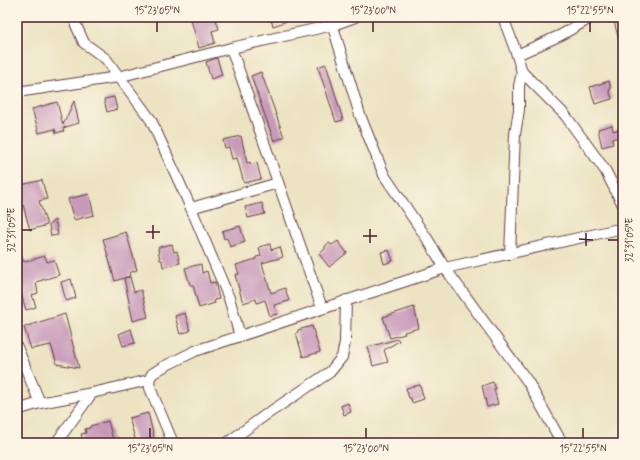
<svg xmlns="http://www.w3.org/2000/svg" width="640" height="460" viewBox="0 0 640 460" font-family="Mynerve,sans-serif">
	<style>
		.building { fill: #c89aba }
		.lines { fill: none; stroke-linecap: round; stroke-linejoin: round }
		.minor-casing { stroke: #623c42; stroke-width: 12 }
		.minor { stroke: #fff; stroke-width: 10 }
		.ticks { fill: none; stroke: #4a1f2b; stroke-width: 1.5 }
		.neatline { fill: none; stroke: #4a1f2b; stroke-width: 1.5 }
		.ticks-label { font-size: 10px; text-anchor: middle; fill: #4a1f2b }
	</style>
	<rect width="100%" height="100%" fill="#fcf5e5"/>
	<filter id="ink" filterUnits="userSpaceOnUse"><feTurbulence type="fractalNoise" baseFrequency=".025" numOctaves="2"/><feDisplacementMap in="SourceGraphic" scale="8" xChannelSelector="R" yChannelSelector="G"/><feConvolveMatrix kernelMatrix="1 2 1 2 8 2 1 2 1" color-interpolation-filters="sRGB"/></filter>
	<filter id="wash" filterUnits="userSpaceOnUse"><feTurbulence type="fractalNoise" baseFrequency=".012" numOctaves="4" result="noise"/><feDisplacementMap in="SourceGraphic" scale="16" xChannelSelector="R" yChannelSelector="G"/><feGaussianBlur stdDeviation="0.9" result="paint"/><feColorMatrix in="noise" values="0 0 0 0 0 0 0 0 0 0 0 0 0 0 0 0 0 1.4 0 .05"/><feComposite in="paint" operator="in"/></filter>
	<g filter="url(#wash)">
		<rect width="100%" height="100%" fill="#ece3c2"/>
		<g id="blocks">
			<g class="building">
				<path d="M203,17H215L219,29L212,31L215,43L199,48L191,20Z"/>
				<path d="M270,17H296V18L273,26Z"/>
				<path d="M613,17H623V44L620,45Z"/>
				<path d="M217,58L222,75L211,79L206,62Z"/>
				<path d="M326,64L343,120L336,122L318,67Z"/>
				<path d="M261,72L284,137L274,141L251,76Z"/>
				<path d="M609,81L611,89L609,90L612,99L595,104L590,87Z"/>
				<path d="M114,97L117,109L107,112L104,99Z"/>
				<path d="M74,101L79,123L63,128L64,131L56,133L55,129L39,133L32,109L57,102L63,125Z"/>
				<path d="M612,125L613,131L620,129L622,136L612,139L613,144L602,147L598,129Z"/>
				<path d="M241,136L247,163L250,162L251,165L257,163L261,179L244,183L237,158L232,159L229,147L225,148L223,140Z"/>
				<path d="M42,180L47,199L39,201L47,225L30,230L23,205H21L17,186Z"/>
				<path d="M89,194L94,215L74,220L68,199Z"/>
				<path d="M262,203L265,214L248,218L245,207Z"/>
				<path d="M55,220L58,235L51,236L49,225Z"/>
				<path d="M240,226L245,242L230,247L227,238L224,239L222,231Z"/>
				<path d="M126,232L137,270L129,273L130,276L115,281L103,239Z"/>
				<path d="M338,241L347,253L329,267L319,254L325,249V247L326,245L329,243L332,245Z"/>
				<path d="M172,244L174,252L177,251L180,263L163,267L162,260H160L158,249L159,247Z"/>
				<path d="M270,244L271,250L280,247L283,257L262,263L271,293L285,288L289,301L274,305L277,314L270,316L265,300L257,303L256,299L243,303L235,275L239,274L236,265L256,259V257L261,256L259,247Z"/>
				<path d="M17,247H18L24,262L45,256L47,262L54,260L59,275L36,282L38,293L32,295L36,307L26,310L19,287L18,288L17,283Z"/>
				<path d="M389,250L393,261L384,264L381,252Z"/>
				<path d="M201,264L202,273L207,271L210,283L215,282L219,299L214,300L215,303L199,308L193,285H190L185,268Z"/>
				<path d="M130,277L134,292L141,290L148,317L133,321L124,278Z"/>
				<path d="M71,279L76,298L66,301L61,282Z"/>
				<path d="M414,307L419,328L404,332L405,334L390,338L383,317Z"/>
				<path d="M185,313L190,331L180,334L175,316Z"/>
				<path d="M65,314L79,368L57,364L51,345L31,349L24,327Z"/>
				<path d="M312,326L320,352L303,357L296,333L298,332V330Z"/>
				<path d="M131,329L135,343L123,346L119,334Z"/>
				<path d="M398,339L399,341L384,350L388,362L373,366L368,347Z"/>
				<path d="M493,382L496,389H494L498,404L487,407L482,386Z"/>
				<path d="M420,385L424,399L412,403L411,398H409L406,388Z"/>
				<path d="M348,403L351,412L344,415L341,406Z"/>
				<path d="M148,413L154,437L136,442L129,418Z"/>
				<path d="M108,421L114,443H84L81,434L86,433L85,429L90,428V426Z"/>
			</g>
		</g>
	</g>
	<g filter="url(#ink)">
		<use href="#blocks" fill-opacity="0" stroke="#623c42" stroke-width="1"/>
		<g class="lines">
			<g class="minor-casing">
				<g id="minor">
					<path d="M74,17L76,25L84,43L106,59L151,120L191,208L229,298L240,336"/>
					<path d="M330,17L360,115L384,175L428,240L445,268L528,382L562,443"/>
					<path d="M503,17L517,55L522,72L519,86V110L515,134L510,254"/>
					<path d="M231,48L322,308"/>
					<path d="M517,55L561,35L592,17"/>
					<path d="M522,72L565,115L605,170L623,205"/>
					<path d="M17,92L118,77L231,48L333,25L355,17"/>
					<path d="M191,208L278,183"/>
					<path d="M17,347L40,403"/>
					<path d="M17,410L40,403L92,393L149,380"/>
					<path d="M56,443L92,393"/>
					<path d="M173,443L150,388L149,380L152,374L163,367L195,351L445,268L623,228"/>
					<path d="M227,443L264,416L330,372L342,357L345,342L346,300"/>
				</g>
			</g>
			<use href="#minor" class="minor"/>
		</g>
	</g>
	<path class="ticks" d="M157,32V22M373,32V22M590,32V22M22,230H32M146,232H160M363,236H377M153,239V225M579,239L593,240M608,240H618M370,243V229M586,246V233M150,438V428M366,438V428M583,438V428"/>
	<rect width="640" height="460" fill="none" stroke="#fcf5e5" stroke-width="44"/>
	<rect x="22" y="22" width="596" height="416" class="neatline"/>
	<g class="ticks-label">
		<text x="157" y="14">15°23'05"N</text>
		<text x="373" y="14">15°23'00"N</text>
		<text x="590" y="14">15°22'55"N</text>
		<text transform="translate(11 230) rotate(-90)" y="4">32°31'05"E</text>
		<text transform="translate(629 240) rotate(-90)" y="4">32°31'05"E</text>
		<text x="150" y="452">15°23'05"N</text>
		<text x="366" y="452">15°23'00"N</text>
		<text x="583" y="452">15°22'55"N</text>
	</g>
</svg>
